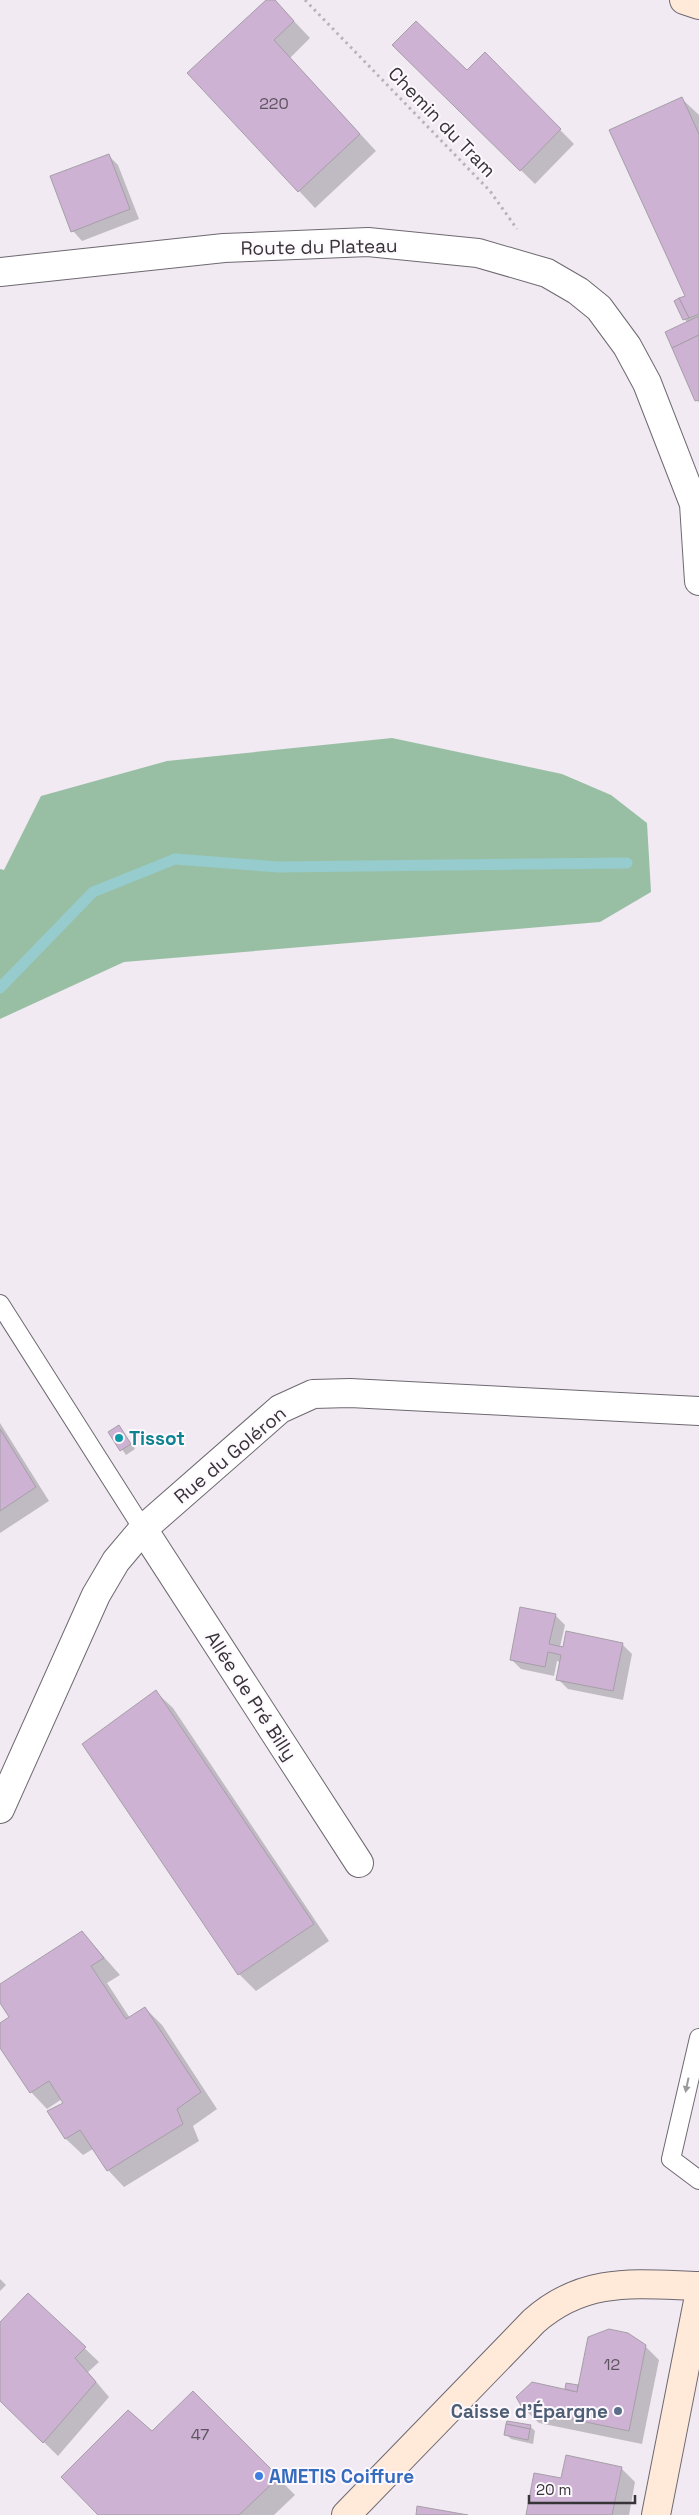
<svg xmlns="http://www.w3.org/2000/svg" width="699" height="2515" viewBox="0 0 699 2515" font-family="'Space Grotesk',sans-serif">
	<style>
		.forest { fill: #98bfa4 }
		.shadow { fill: #0003 }
		.lines { fill: none; stroke-linecap: round; stroke-linejoin: round }
		.stream { stroke: #96ccce; stroke-width: 11 }
		.building { fill: #cdb2d4; stroke: #a69fa7 }
		.lane-casing { stroke: #6e6970; stroke-width: 20 }
		.street-casing { stroke: #6e6970; stroke-width: 30 }
		.secondary-casing { stroke: #6e6970; stroke-width: 30 }
		.path { stroke: #b8b3ba; stroke-width: 3; stroke-dasharray: 2.5 4; stroke-linecap: butt }
		.lane { stroke: #fff; stroke-width: 18 }
		.street { stroke: #fff; stroke-width: 28 }
		.secondary { stroke: #ffe9d9; stroke-width: 28 }
		.oneway { fill: #9b9a9b }
		.culture-dot { fill: #0f9aa8; stroke: #fef8ff; stroke-width: 2 }
		.service-dot { fill: #5c6f8a; stroke: #fef8ff; stroke-width: 2 }
		.shop-dot { fill: #3f7fe0; stroke: #fef8ff; stroke-width: 2 }
		.labels { text-anchor: middle; dominant-baseline: central; stroke-width: 4; stroke-linejoin: round; paint-order: stroke }
		.number-label { font-size: 16px; fill: #5c545e }
		.street-label { font-size: 19px; fill: #373437; stroke: #fef8ff }
		.culture-label { font-size: 19px; font-weight: bold; fill: #0d838f; stroke: #fef8ff; text-anchor: start }
		.service-label { font-size: 19px; font-weight: bold; fill: #4e5e75; stroke: #fef8ff; text-anchor: end }
		.shop-label { font-size: 19px; font-weight: bold; fill: #366cbe; stroke: #fef8ff; text-anchor: start }
	</style>
	<rect width="100%" height="100%" fill="#f1eaf3"/>
	<path class="forest" d="M392,738L562,774L611,795L647,823L651,892L600,922L124,962L0,1019V869L4,870L41,796L167,761Z"/>
	<g class="shadow">
		<path d="M268,0H274L310,38L290,58L376,151L315,208L189,73Z"/>
		<path d="M393,45L467,72L485,54L574,144L535,184Z"/>
		<path d="M682,99L699,115V403L673,348L687,323L676,301L687,297Z"/>
		<path d="M108,155L118,165L139,219L82,241L73,231Z"/>
		<path d="M0,1423L49,1501L0,1533Z"/>
		<path d="M119,1427L135,1449L126,1455L110,1432Z"/>
		<path d="M555,1615L565,1625L560,1647L622,1644L632,1654L623,1700L568,1689L558,1679L561,1662L557,1661L554,1676L521,1669L511,1659Z"/>
		<path d="M156,1692L173,1708L329,1941L256,1991L239,1974Z"/>
		<path d="M82,1932L120,1975L107,1983L130,2018L145,2008L162,2025L217,2109L193,2126L199,2141L124,2187L108,2170L93,2149L83,2155L66,2139L49,2111L65,2103L62,2099L47,2109L31,2092L0,2046V2025L11,2017L0,2001V1986Z"/>
		<path d="M0,2279L6,2285L0,2291Z"/>
		<path d="M28,2294L99,2362L88,2372L109,2397L58,2456L0,2399V2324Z"/>
		<path d="M645,2346L659,2360L642,2444L539,2423L524,2409L566,2391L567,2384L579,2386Z"/>
		<path d="M193,2393L295,2495L274,2515H100L152,2432Z"/>
		<path d="M530,2426L535,2431L533,2444L511,2439L506,2434Z"/>
		<path d="M621,2468L635,2482L629,2515H527L562,2479Z"/>
	</g>
	<g class="lines">
		<path class="stream" d="M0,988L93,892L175,859L278,867L627,863"/>
	</g>
	<g class="building">
		<path d="M266,0H275L294,21L274,40L360,134L298,192L187,73Z"/>
		<path d="M416,21L467,70L485,52L561,129L520,171L392,45Z"/>
		<path d="M682,97L699,134V314L689,318L679,298L685,296L609,130Z"/>
		<path d="M109,154L130,209L71,232L50,176Z"/>
		<path d="M679,298L689,318L683,320L674,301Z"/>
		<path d="M699,316V335L672,348L665,332Z"/>
		<path d="M699,335V400L695,401L672,348Z"/>
		<path d="M119,1425L131,1444L120,1451L108,1432Z"/>
		<path d="M0,1429L36,1487L0,1511Z"/>
		<path d="M520,1607L556,1614L549,1644L563,1647L566,1631L623,1643L613,1691L556,1680L561,1655L548,1652L545,1667L510,1660Z"/>
		<path d="M156,1690L314,1924L238,1975L82,1744Z"/>
		<path d="M82,1931L104,1958L91,1966L126,2019L145,2007L201,2092L177,2109L183,2124L107,2171L80,2130L65,2139L47,2111L63,2103L49,2081L30,2093L0,2048V2023L9,2017L0,2003V1984Z"/>
		<path d="M28,2293L86,2347L75,2358L96,2382L43,2443L0,2401V2322Z"/>
		<path d="M609,2329L628,2333L646,2345L629,2431L523,2409L516,2397L532,2382L577,2392L588,2337Z"/>
		<path d="M566,2383L578,2385L577,2392L565,2389Z"/>
		<path d="M193,2391L279,2477L239,2515H98L61,2477L128,2410L152,2431Z"/>
		<path d="M507,2421L531,2425L530,2429L506,2424Z"/>
		<path d="M506,2424L530,2429L528,2440L504,2435Z"/>
		<path d="M566,2455L622,2467L612,2515H526L534,2473L561,2478Z"/>
		<path d="M417,2506L468,2515H416Z"/>
	</g>
	<g class="lines">
		<g class="lane-casing">
			<g id="lane">
				<path d="M0,1304L143,1529"/>
				<path d="M699,2038L671,2159L699,2180"/>
			</g>
		</g>
		<g class="street-casing">
			<g id="street">
				<path d="M0,272L224,248L368,242L478,253L547,273L578,291L599,308L627,346L647,383L694,504L699,581"/>
				<path d="M143,1529L359,1863"/>
				<path d="M0,1809L96,1595L116,1561L143,1529L280,1409L313,1394L350,1393L699,1411"/>
			</g>
		</g>
		<g class="secondary-casing">
			<g id="secondary">
				<path d="M684,0L699,5"/>
				<path d="M346,2515L534,2321C585,2276 636,2284 699,2286"/>
				<path d="M656,2515L699,2296"/>
			</g>
		</g>
		<path class="path" d="M305,0L490,191L517,229"/>
		<use href="#lane" class="lane"/>
		<use href="#street" class="street"/>
		<use href="#secondary" class="secondary"/>
	</g>
	<defs><path id="oneway-solid" d="M-6-.8H1V-3.2L6.5 0L1 3.2V.8H-6Z" transform="scale(1.25)"/></defs>
	<use class="oneway" href="#oneway-solid" transform="translate(687 2085) rotate(102)"/>
	<circle class="culture-dot" cx="119" cy="1438" r="5"/>
	<circle class="service-dot" cx="618" cy="2411" r="5"/>
	<circle class="shop-dot" cx="259" cy="2476" r="5"/>
	<g class="labels">
		<g class="number-label">
			<text x="274" y="103">220</text>
			<text x="612" y="2364">12</text>
			<text x="200" y="2434">47</text>
		</g>
		<g class="street-label">
			<text transform="translate(442 122) rotate(46)">Chemin du Tram</text>
			<text transform="translate(319 247) rotate(-1)">Route du Plateau</text>
			<text transform="translate(230 1455) rotate(-40)">Rue du Goléron</text>
			<text transform="translate(251 1696) rotate(57)">Allée de Pré Billy</text>
		</g>
		<g class="culture-label">
			<text x="129" y="1438">Tissot</text>
		</g>
		<g class="service-label">
			<text x="608" y="2411">Caisse d'Épargne</text>
		</g>
		<g class="shop-label">
			<text x="269" y="2476">AMETIS Coiffure</text>
		</g>
	</g>
	<path d="M529 2495v8h106v-8" fill="none" stroke="#373437" stroke-width="2.5"/>
	<text x="536" y="2495" font-size="15" fill="#373437" stroke="#fef8ff" stroke-width="4" paint-order="stroke">20 m</text>
</svg>
